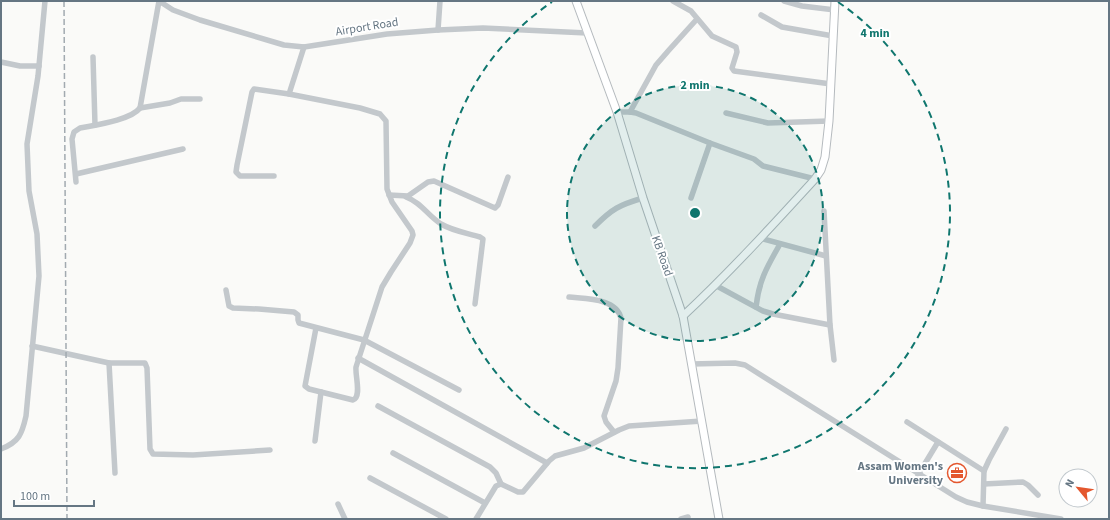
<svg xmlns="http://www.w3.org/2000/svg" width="1110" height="520" viewBox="0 0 1110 520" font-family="'Source Sans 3',sans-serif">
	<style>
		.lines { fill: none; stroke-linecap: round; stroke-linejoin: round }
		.major-casing { stroke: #b5babe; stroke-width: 9 }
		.minor { stroke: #c3c8cc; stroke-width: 5.5 }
		.major { stroke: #fff; stroke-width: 7 }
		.rail { stroke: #a2aab0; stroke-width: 1.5; stroke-dasharray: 6 3; stroke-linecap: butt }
		.ring { fill: none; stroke: #0f766e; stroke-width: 2; stroke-dasharray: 7 5 }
		.labels { text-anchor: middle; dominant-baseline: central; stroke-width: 4; stroke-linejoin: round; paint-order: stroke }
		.street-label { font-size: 12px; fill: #657683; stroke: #fff }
		.poi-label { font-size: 12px; font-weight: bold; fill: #657683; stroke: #fff; text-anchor: end }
		.centre { fill: #0f766e; stroke: #fff; stroke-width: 2 }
		.ring-label { font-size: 12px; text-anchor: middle; font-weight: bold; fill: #0f766e; stroke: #fff; stroke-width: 4; stroke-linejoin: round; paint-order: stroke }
	</style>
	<rect width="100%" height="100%" fill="#fafaf8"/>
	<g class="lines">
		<g class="major-casing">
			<g id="major">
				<path d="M576,1L617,112L643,198L683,316L719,519"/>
				<path d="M683,316C729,273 772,226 815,179L821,170L825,157L829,121L835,1"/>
			</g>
		</g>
		<g class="minor">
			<path d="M159,1L173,10L200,20L284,45L304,47L387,34L438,30L483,28L587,33"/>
			<path d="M673,1L691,11L712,36L736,47L737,52L732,68L734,71L831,84"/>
			<path d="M784,1L802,6L835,10"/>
			<path d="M761,15L782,27L833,36"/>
			<path d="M438,30L440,1"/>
			<path d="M93,57L95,125"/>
			<path d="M1,62L20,66H39"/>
			<path d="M289,94L304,47"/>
			<path d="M140,108L170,103L181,99H200"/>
			<path d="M617,112H630L636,113L710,143L754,159L763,166L815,179"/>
			<path d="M630,112L656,65L669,50L697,19"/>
			<path d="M726,113L768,123L829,121"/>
			<path d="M76,174L183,149"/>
			<path d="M274,176H240L236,172L237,165L252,92L254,89L289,94L360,108L380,114L386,121L387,189L392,202L412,231L413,235L410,243L391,272L382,287L356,367C355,376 362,397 353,400L309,389L305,386L316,328"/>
			<path d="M76,182L72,139L74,132L80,128C95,125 131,120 140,108L159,1"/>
			<path d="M389,195L408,196L428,182L434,181L495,208L498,205L508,177"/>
			<path d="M406,197C422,203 427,215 441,224C453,231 467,233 480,237L483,239L475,304"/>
			<path d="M691,198L710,143"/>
			<path d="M824,211L830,325L834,360"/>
			<path d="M595,226C612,209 619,205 643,198"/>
			<path d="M760,238L826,256"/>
			<path d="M715,285L763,311L773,314L830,325"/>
			<path d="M226,290L229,306L233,308L259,309L294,312L298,315V320L299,323L364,340L459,390"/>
			<path d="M569,297C586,299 616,298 621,318L618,368L616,381L604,416L606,422L614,432"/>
			<path d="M756,307C759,280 767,267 780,244"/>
			<path d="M32,346L109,363H145L147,368L150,449L153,454L193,455L270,450"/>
			<path d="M358,358L547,463"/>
			<path d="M109,363L115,473"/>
			<path d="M691,364L735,363L745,365L956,497L967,502L983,506L1061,519"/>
			<path d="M378,406L490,467L496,473L501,484"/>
			<path d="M907,422L984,471L983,506"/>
			<path d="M315,441L321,392"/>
			<path d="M1,449C19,442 22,434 26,416L39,276L37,234L29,191L27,144L38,76L45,1"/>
			<path d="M393,453L485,503"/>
			<path d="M984,471L989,460L1006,429"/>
			<path d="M918,475L938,442"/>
			<path d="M370,478L446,519"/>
			<path d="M984,484L1023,482L1028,485L1038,495"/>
			<path d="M338,504L345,519"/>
			<path d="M476,519L496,486L501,484L518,492H523L549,461L555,456L584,448L619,430L629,426L702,421"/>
			<path d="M681,519L688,517"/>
		</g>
		<use href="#major" class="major"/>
		<path class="rail" d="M64,1L67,519"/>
	</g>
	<circle cx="695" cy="213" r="128" fill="#0f766e" fill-opacity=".12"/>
	<g class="ring">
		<circle cx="695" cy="213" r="128"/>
		<path d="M838 2A255 255 0 1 1 552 2"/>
	</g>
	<defs>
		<g id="office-ring" transform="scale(1)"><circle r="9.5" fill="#fff" stroke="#e4572e" stroke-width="1.5"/><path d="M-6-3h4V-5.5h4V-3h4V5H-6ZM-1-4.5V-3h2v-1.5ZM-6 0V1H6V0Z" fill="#e4572e"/></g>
	</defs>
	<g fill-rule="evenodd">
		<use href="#office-ring" x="957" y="473"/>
	</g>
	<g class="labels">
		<g class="street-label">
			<text transform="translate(367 27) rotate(-9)">Airport Road</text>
			<text transform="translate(662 256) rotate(71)">KB Road</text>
		</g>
		<g class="poi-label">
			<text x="943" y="466">Assam Women's<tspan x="943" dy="14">University</tspan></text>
		</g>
	</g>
	<circle cx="695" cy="213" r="6" class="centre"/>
	<g class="ring-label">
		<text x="875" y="37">4 min</text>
		<text x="695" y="89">2 min</text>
	</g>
	<rect width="1110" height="520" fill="none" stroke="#657683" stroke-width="4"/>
	<g transform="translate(1078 488) rotate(299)"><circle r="19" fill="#ffffff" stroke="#c1c8cd"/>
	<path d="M0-3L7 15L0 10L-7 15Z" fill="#e4572e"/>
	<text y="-6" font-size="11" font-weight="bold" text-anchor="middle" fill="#657683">N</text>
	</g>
	<path d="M14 500v6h80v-6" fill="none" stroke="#657683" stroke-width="2"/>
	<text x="20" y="500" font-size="12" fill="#657683" stroke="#ffffff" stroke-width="3" paint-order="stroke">100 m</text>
</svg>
